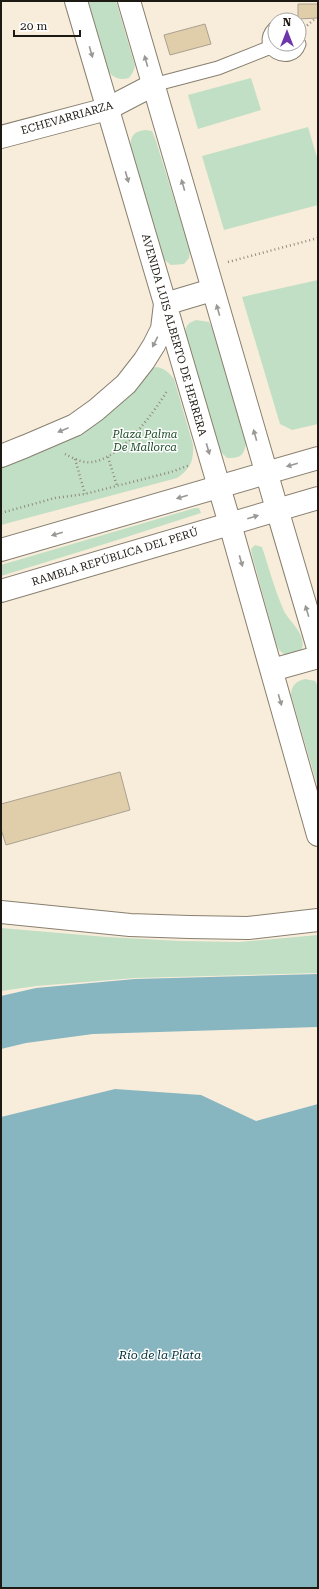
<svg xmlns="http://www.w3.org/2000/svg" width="319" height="1589" viewBox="0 0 319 1589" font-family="'Roboto Serif',serif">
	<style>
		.green { fill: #c0dfc4 }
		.water { fill: #87b6c0 }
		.building { fill: #e0cdaa; stroke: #aba190 }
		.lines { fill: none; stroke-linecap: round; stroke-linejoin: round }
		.lane-casing { stroke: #887f6f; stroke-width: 15 }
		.street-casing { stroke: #887f6f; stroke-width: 24 }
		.secondary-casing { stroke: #887f6f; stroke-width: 24 }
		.primary-casing { stroke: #887f6f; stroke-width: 24 }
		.path { stroke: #91897d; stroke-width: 2.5; stroke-dasharray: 1 3; stroke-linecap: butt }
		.lane { stroke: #fff; stroke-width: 13 }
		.street { stroke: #fff; stroke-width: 22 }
		.secondary { stroke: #fff; stroke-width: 22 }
		.primary { stroke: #fff; stroke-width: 22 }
		.oneway { fill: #999895 }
		.labels { text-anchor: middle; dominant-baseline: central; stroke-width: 3; stroke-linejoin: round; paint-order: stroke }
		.street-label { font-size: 11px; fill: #1d1913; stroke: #fff }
		.park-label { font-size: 11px; font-style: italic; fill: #1a4a25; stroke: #fff }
		.water-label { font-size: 12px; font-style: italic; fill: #013038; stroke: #fff }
	</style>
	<rect width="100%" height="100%" fill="#f8eddb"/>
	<g class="green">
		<path d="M88,1H116L135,66L133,72L129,78C120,80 115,79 109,72Z"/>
		<path d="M251,78L261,110L198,129L188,95Z"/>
		<path d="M308,127L318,161V205L224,230L202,156Z"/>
		<path d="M146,130L152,131L156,141L190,251L189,258L184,264L171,265L162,258L131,148C129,136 135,131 146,130Z"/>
		<path d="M318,280V424L292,430L280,424L242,297Z"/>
		<path d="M196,320L209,322L212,328L246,443C244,457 239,458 227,458L220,451L185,335C185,326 188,323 196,320Z"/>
		<path d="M156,367C165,368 169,373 174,379L193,445C194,461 190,469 177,478L1,525V468L64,442L104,417L151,368Z"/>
		<path d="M195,508H199L201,513L111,542L1,576V565Z"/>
		<path d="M255,545L262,547C269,568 275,591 284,611C291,624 308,635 301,652L285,655L279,650L276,643L252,555L251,549Z"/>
		<path d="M305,679L315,681L318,687V788L291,695C291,686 296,681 305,679Z"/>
		<path d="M1,928L107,937L180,941L239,942L318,935V973L135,978L36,986L1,991Z"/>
	</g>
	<g class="water">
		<path d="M318,974V1027L93,1034L26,1043L1,1049V996L36,988L135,979Z"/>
		<path d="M115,1089L201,1095L256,1121L318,1104V1588H1V1117Z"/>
	</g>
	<g class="building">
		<path d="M298,4H318V18L298,19Z"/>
		<path d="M205,24L211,44L170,55L164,35Z"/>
		<path d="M120,772L130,810L6,845L1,829V804Z"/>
	</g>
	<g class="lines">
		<g class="lane-casing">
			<g id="lane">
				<path d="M275,28C255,48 291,67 299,44"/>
				<path d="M153,85L218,68L271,47"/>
			</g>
		</g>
		<g class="street-casing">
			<g id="street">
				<path d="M1,137L107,109L153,85"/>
				<path d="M1,456L26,446L75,425L96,410L126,384L144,361L154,345L162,329L165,304L212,290"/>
				<path d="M277,509L318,648"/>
				<path d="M230,524L318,835"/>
				<path d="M272,670L318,657"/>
				<path d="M1,912L130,925L189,927L248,928L318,920"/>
			</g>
		</g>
		<g class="secondary-casing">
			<g id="secondary">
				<path d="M76,1L230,524"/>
				<path d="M129,1L277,509"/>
			</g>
		</g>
		<g class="primary-casing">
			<g id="primary">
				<path d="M1,550L318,458"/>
				<path d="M1,591L318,498"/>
			</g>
		</g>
		<g class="path">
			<path d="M316,1V4"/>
			<path d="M304,28L316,18"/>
			<path d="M228,262L318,238"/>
			<path d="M65,454C71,457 78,461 85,462C116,466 153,414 167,391"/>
			<path d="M108,457L117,486"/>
			<path d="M75,459L85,494"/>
			<path d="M1,513L55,498L85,494L171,472L190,465"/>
		</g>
		<use href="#lane" class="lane"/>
		<use href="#street" class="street"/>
		<use href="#secondary" class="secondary"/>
		<use href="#primary" class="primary"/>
	</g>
	<defs><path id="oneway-solid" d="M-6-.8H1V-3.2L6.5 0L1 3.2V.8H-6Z"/></defs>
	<g class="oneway">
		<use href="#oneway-solid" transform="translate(91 52) rotate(74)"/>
		<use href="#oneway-solid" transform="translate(146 61) rotate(-106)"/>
		<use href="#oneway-solid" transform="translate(127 177) rotate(74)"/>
		<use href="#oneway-solid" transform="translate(183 185) rotate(-106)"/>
		<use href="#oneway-solid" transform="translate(218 310) rotate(-106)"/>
		<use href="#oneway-solid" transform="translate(155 342) rotate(117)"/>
		<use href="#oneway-solid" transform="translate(63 430) rotate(157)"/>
		<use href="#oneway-solid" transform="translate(255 435) rotate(-106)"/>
		<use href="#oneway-solid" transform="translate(208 449) rotate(74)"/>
		<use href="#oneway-solid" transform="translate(292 465) rotate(164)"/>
		<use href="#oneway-solid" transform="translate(182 497) rotate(164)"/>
		<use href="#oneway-solid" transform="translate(253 517) rotate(-17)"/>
		<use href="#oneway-solid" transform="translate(57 534) rotate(164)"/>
		<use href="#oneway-solid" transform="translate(241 561) rotate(74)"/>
		<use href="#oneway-solid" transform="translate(307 611) rotate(-107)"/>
		<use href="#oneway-solid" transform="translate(280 700) rotate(74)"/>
	</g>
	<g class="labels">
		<g class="street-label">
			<text transform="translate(67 118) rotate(-16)">ECHEVARRIARZA</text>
			<text transform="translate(174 335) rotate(74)">AVENIDA LUIS ALBERTO DE HERRERA</text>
			<text transform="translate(115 557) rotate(-17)">RAMBLA REPÚBLICA DEL PERÚ</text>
		</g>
		<g class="park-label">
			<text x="145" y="434">Plaza Palma<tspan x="145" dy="13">De Mallorca</tspan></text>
		</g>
		<g class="water-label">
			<text x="160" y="1355">Río de la Plata</text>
		</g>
	</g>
	<rect width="319" height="1589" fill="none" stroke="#1d1913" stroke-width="4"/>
	<g transform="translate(287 32)"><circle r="19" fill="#ffffff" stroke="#a5a3a1"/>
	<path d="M0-3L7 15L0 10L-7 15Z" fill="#6f35ab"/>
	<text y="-6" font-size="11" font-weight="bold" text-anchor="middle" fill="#1d1913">N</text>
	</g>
	<path d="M14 30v6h66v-6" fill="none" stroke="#1d1913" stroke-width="2"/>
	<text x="20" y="30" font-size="12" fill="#1d1913" stroke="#ffffff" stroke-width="3" paint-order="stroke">20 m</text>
</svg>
